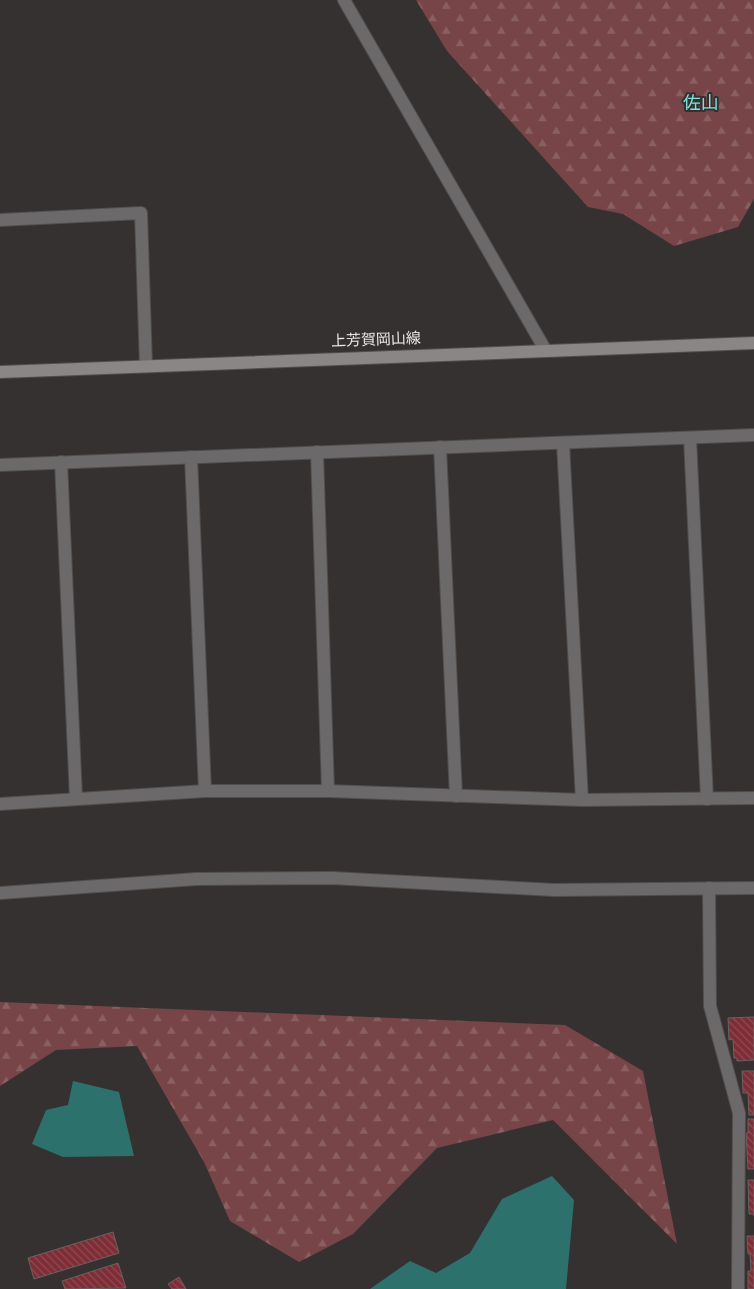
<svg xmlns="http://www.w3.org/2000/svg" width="754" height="1289" viewBox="0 0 754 1289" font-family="Overpass,'Noto Sans JP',sans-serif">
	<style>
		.forest { fill: url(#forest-firs) }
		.water { fill: #2d716c }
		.building { fill: url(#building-back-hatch); stroke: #686363 }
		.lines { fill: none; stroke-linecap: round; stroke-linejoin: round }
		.street-casing { stroke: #524e4e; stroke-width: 14 }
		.secondary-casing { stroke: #524e4e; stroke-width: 14 }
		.street { stroke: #6b6969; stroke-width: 12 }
		.secondary { stroke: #8a8686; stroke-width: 12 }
		.labels { text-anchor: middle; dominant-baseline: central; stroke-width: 4; stroke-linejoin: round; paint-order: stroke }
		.street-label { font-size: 15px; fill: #e8e5e5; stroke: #363131 }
		.quarter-label { font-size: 18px; fill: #79e3db; stroke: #363131 }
	</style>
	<defs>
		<pattern id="forest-firs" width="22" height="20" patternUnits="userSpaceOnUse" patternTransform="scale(1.25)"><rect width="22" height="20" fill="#774447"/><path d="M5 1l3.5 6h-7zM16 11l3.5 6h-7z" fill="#8a5f61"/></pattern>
		<pattern id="building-back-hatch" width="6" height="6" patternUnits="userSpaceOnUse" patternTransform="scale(1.25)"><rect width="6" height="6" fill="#7e2c35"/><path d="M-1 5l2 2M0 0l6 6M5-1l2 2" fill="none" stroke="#904a52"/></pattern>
	</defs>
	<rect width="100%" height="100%" fill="#363131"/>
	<g class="forest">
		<path d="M416,0H754V199L738,227L674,246L623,214L588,207L447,51Z"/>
		<path d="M0,1002L565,1025L643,1071L677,1244L553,1120L437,1148L353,1234L299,1262L230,1221L204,1162L137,1046L56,1050L0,1086Z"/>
	</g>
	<g class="water">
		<path d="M73,1081L119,1092L134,1156L63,1157L32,1144L46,1110L68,1105Z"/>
		<path d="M552,1176L574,1200L566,1289H370L410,1261L436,1273L470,1253L502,1199Z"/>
	</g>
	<g class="building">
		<path d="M754,1017V1060L737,1061V1058H734L733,1039L729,1040L728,1018Z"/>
		<path d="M742,1071H754V1115H749L748,1093H743Z"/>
		<path d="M748,1119H754V1169H748L746,1133H748Z"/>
		<path d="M748,1180H754V1216V1214H749Z"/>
		<path d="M113,1232L119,1253L34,1279L28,1258Z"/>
		<path d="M747,1236H754V1289H748V1271H751L750,1254H748Z"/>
		<path d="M118,1263L126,1288L65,1289L62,1281Z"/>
		<path d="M179,1277L186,1289H172L168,1284Z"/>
	</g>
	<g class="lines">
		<g class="street-casing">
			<g id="street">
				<path d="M344,0L546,351"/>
				<path d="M0,220L141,213L146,366"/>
				<path d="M690,438L707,799"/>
				<path d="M563,443L582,800"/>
				<path d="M440,447L456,796"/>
				<path d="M317,452L328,791"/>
				<path d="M191,457L205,791"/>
				<path d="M61,462L76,798"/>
				<path d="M0,465L754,435"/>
				<path d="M0,804L205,791H328L582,800L754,798"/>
				<path d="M709,888L710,1006L739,1113L738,1289"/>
				<path d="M0,893L196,879L332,878L554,890L754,888"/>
			</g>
		</g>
		<g class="secondary-casing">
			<path id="secondary" d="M0,372L754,343"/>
		</g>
		<use href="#street" class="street"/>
		<use href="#secondary" class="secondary"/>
	</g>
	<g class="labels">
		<g class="street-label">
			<text transform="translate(376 341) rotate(-2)">上芳賀岡山線</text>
		</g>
		<g class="quarter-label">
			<text x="701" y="104">佐山</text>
		</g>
	</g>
</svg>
